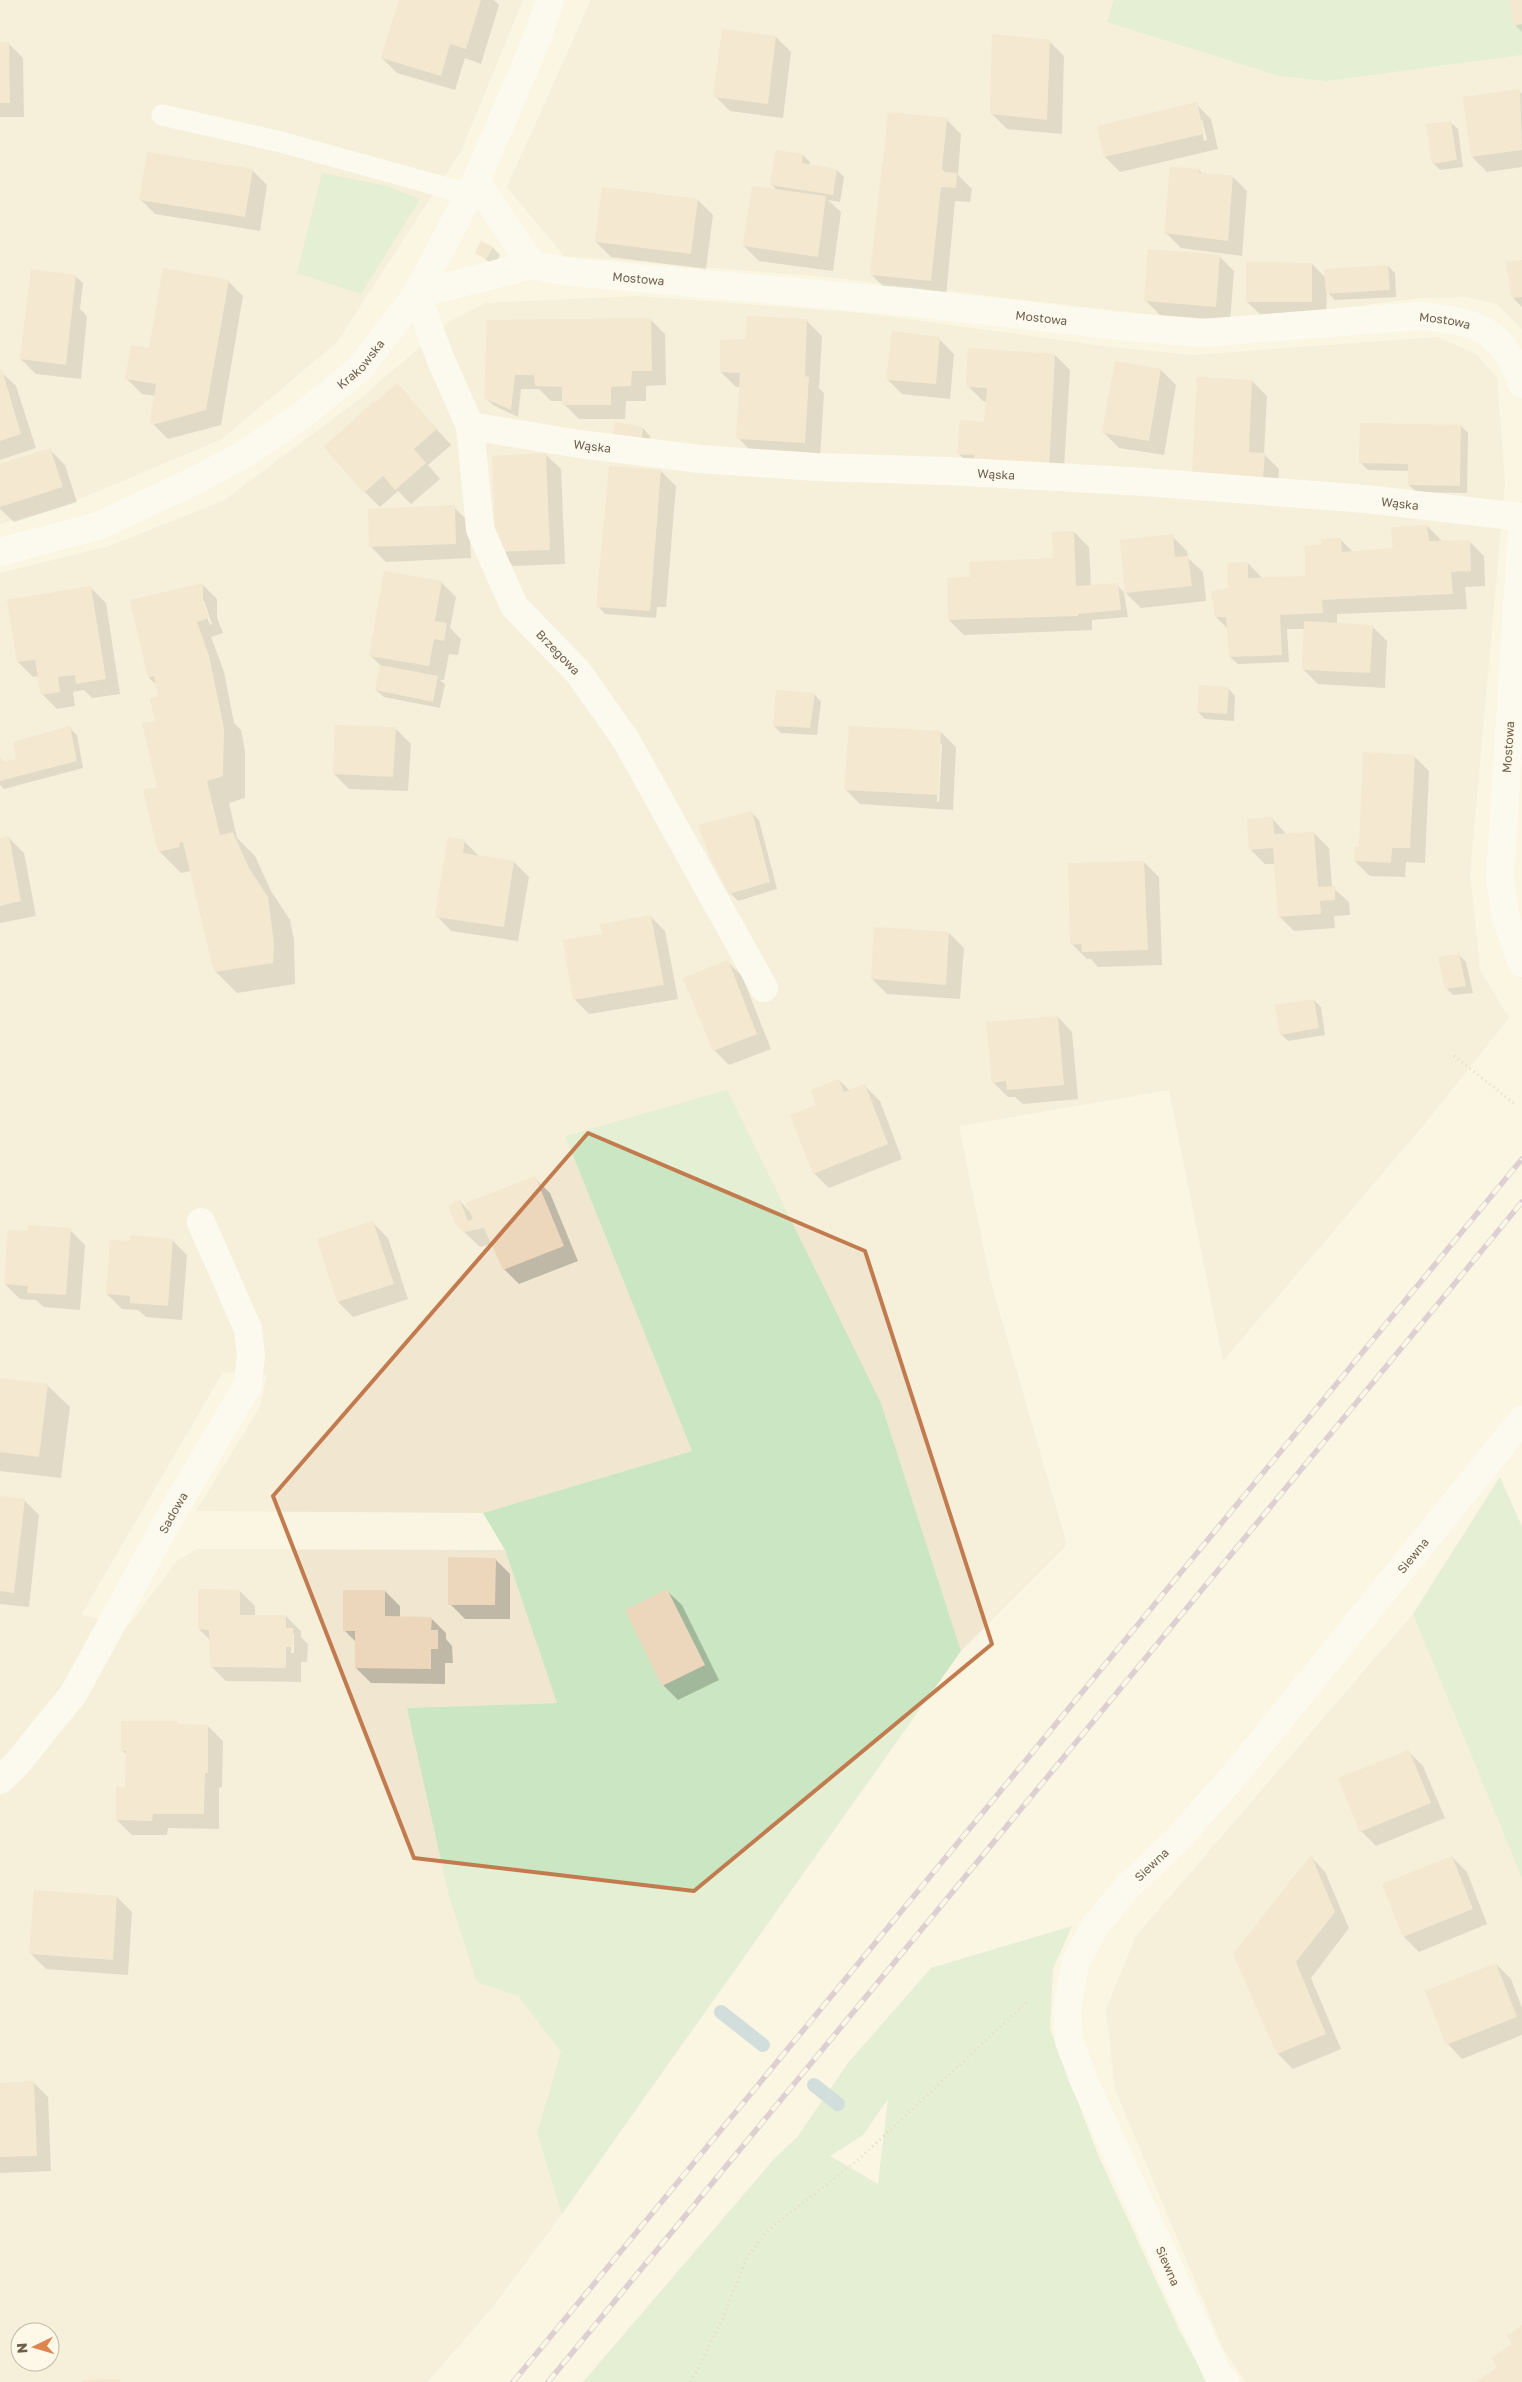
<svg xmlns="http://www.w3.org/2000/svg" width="1522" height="2382" viewBox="0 0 1522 2382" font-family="'Golos Text',sans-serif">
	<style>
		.residential { fill: #f1e7d1; fill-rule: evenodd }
		.green { fill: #cbe6c2; fill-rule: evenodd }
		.shadow { fill: #0003; fill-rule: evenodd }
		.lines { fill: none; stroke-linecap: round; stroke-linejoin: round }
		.stream { stroke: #9fc2d3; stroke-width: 14 }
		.building { fill: #edd7bc }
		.path { stroke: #d2bb9f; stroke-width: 3; stroke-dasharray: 1 4; stroke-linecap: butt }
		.lane { stroke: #fff; stroke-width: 21 }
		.street { stroke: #fff; stroke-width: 28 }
		.secondary { stroke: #fff; stroke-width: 28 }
		.rail-casing { stroke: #b8a2c2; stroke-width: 5.5 }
		.rail { stroke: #fdf8e8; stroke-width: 4; stroke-dasharray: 11; stroke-linecap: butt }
		.marked { fill: none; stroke: #c17b4e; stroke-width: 4; stroke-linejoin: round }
		.labels { text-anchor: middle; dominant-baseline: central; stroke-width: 4; stroke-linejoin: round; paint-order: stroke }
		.street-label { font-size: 12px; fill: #6f5e4b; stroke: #fdf8e8 }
	</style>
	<rect width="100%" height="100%" fill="#faf5e2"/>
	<g class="residential">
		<path d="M0,0H523L461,151L337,342L222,439L63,506L0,524Z"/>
		<path d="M591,0H1114L1108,22L1279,76L1327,81L1522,55V329L1497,304L1467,297L1421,298L1246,320L1163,316L827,277L564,256L507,187Z"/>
		<path d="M638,296L863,313L1110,347L1193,355L1438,337L1476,354L1497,378L1505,482L1470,874L1480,970L1509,1018L1427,1121L1223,1361L1169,1090L959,1126L990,1279L1067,1545L961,1651L881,1403L565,1136L692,1451L483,1513L196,1511L260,1407L267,1375L223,1372L81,1615L129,1625L177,1561L197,1549L505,1550L558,1703L407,1708L477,1981L518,1996L561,2052L537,2133L562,2214L491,2309L427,2382H0V573L110,546L223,501L361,398L449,322L486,303ZM20,2332H50V2362H20Z"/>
		<path d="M1413,1614L1522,1878V2382H1246L1224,2350L1115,2089L1106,2009L1136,1936Z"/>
	</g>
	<g class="green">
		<path d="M1114,0H1522V55L1327,81L1279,76L1107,22Z"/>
		<path d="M322,173L387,186L420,199L361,294L297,273Z"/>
		<path d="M727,1090L881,1403L961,1651L562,2214L537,2133L561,2052L518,1996L477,1982L449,1896L407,1708L557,1703L505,1550L483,1513L692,1451L565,1136Z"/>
		<path d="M1500,1477L1522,1527V1878L1413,1614Z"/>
		<path d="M1072,1926L1053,1969L1050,2029L1098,2155L1180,2332L1208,2382H583L774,2159L798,2136L848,2063L931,1968ZM888,2099L878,2184L830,2156L863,2135Z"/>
	</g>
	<g class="shadow">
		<path d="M400,0H494L499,5L481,64L465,58L455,90L397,73L382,58Z"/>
		<path d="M1511,0H1522V32L1515,25Z"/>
		<path d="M723,30L776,37L791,52L783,118L730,111L715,96Z"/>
		<path d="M1049,41L1064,56L1062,134L1007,129L992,114Z"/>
		<path d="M0,43H8L23,58L24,117H0Z"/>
		<path d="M1519,91L1522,94V167L1487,172L1472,157Z"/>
		<path d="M1196,104L1211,119L1218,149L1120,172L1105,157L1098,127ZM1200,120H1202L1207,140L1204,141Z"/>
		<path d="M946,119L961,134L958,175L972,189L970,202L955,201L946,296L887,290L872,275Z"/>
		<path d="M1450,122L1458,129L1463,167L1440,170L1433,163Z"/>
		<path d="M803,155L810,162V165L837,170L844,177L840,202L828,200L841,212L833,271L759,261L744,246L778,191L771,184Z"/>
		<path d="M252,170L267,185L260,231L155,214L140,199Z"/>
		<path d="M1199,170L1203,174L1232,176L1247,191L1242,256L1181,248L1166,233Z"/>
		<path d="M603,189L698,200L713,215L706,269L611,257L596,242Z"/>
		<path d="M482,242L493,248L500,255L494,266L476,252Z"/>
		<path d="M1219,256L1234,271L1230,321L1160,315L1145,300Z"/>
		<path d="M1522,261V307L1513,298Z"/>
		<path d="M1312,264L1326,278L1388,266L1395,273L1396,297L1335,300L1327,292L1326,317L1262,316L1247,302Z"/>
		<path d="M75,276L83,283L80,309L87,316L81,379L36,374L21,359Z"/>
		<path d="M228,281L243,296L221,425L168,439L151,422L156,396L142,394L127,379L150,350Z"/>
		<path d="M650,319L665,334L666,385L646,386V401H626L625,419H579L564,404L563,401H551L539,389H521L518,417L493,405L486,398L488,321Z"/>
		<path d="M807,321L822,336L819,388L824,393L820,457L753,453L738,438L741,387H736L721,372L748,341Z"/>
		<path d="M939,339L954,354L950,399L902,394L888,380Z"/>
		<path d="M1055,355L1070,370L1063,484L974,469L959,454L986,423L987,402L983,401L968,386Z"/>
		<path d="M1161,370L1176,385L1164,455L1119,448L1104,433Z"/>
		<path d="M0,371L16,386L36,448L0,460Z"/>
		<path d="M1252,381L1267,396L1264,454L1279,469L1277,493L1208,489Z"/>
		<path d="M397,385L451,445L428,465L440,479L411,504L398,491L380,507L365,492L375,404Z"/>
		<path d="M1461,426L1468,433L1467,493L1416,492L1409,485V471L1368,470L1361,463Z"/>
		<path d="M643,428L650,436L648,450L621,446Z"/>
		<path d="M50,450L65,465L77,502L14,522L0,509V465Z"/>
		<path d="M546,455L561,469L565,564L513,566L498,551Z"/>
		<path d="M661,471L676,486L666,607H657L656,618L605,614L598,606Z"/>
		<path d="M454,507L469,522L471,558L386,562L371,547Z"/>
		<path d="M1427,526L1443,542L1469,541L1484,556L1485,586L1465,587L1467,609L1337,614V624L1372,626L1387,641L1385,688L1318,684L1303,669L1305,629H1287L1289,662L1238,664L1230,657L1228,629L1216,617L1230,590L1248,563L1263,579L1307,578L1320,547L1340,539L1354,553L1394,549Z"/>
		<path d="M1074,532L1089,547L1091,586L1117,585L1124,592L1128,617L1092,620V630L964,635L949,620L971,578L1054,560Z"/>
		<path d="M1172,536L1187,551L1188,558L1203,572L1206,601L1141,608L1126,593Z"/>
		<path d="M441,582L456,597L450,628L461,639L458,655L449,654L444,680H440L445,684L440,708L384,697L376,690L381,666L370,655Z"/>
		<path d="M202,584L217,599V618L223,633L211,637L224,672L234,723L241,730L245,751V798L229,803L237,838L255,856L271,891L290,920L294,940L295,984L237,993L215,971L191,871L181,873L159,851L157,721L160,697L158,686L149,678ZM201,601H204L212,624L210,625Z"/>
		<path d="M91,588L106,603L120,694L92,698L84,690L73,692L75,706L57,709L42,694L39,676L33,677L18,662Z"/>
		<path d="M1228,688L1235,696L1234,721L1205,719L1198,712Z"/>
		<path d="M814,694L821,702L817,735L781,733L774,726Z"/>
		<path d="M70,728L77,735L83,768L4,789L0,785V758L5,763L18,760Z"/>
		<path d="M396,729L411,744L408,791L349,789L334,774Z"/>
		<path d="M941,732L956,747L953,810L860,804L845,789ZM940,744H942L939,802H937Z"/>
		<path d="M1414,756L1429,771L1425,863L1406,862L1405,877L1370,876L1355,861Z"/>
		<path d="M752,813L759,820L777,889L738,901L730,893Z"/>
		<path d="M1272,818L1287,835L1314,833L1329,848L1332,887L1349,902L1350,915L1334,916L1335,928L1294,931L1279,916L1276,864H1265L1250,849Z"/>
		<path d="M9,838L24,853L36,916L0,923V839Z"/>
		<path d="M464,841L480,857L514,862L529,877L518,941L451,931L437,916Z"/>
		<path d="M1144,862L1159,877L1162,965L1098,967L1091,959H1087L1072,944Z"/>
		<path d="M650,916L665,931L678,999L589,1014L574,999L603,935Z"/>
		<path d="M949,933L964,948L960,999L887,994L872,979Z"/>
		<path d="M1459,955L1466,962L1473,993L1453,995L1446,988Z"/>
		<path d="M727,961L742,976L771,1049L729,1065L714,1050Z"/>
		<path d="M1314,1000L1321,1007L1325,1035L1288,1041L1281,1034Z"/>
		<path d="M1058,1017L1072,1032L1078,1099L1023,1104L1015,1097H1008L993,1082Z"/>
		<path d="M839,1080L850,1091L865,1086L880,1101L902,1159L829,1188L814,1173L817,1106Z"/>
		<path d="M535,1178L550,1193L578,1261L519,1284L504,1269L492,1244L480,1247L457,1225L459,1200L471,1213Z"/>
		<path d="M373,1223L388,1238L408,1299L353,1317L338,1302L318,1240Z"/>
		<path d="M70,1230L85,1245L80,1310L44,1307L36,1300L20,1299L5,1284L29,1233Z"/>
		<path d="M172,1240L187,1255L182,1320L146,1317L138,1310L122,1309L107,1294L131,1243Z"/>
		<path d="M0,1379L47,1385L70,1407L61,1478L0,1471Z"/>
		<path d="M0,1498L24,1500L39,1515L29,1607L0,1604Z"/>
		<path d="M495,1559L510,1574V1619H465L450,1604Z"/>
		<path d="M240,1591L255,1606V1616H286L301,1631V1637L308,1644L307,1662H301V1682L226,1681L211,1666V1641L199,1629ZM292,1632L294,1635V1653H291Z"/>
		<path d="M385,1591L400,1606V1618H431L446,1633V1639L452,1646L453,1663H445V1684L371,1683L356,1668L357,1643L344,1630Z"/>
		<path d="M667,1591L682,1605L719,1680L678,1700L663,1685Z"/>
		<path d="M178,1723L180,1726H208L223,1741L222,1787L219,1788V1829L168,1828L167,1835H132L117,1820L126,1788L127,1755L122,1750Z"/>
		<path d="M1408,1751L1423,1766L1445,1818L1376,1846L1361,1831Z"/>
		<path d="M1311,1857L1325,1872L1349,1928L1311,1978L1341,2049L1293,2069L1278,2054Z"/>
		<path d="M1452,1857L1467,1872L1487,1924L1419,1952L1404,1937L1383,1885Z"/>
		<path d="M117,1897L132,1912L128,1975L46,1969L31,1954Z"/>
		<path d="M1496,1964L1511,1979L1522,2008V2035L1462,2059L1448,2044Z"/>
		<path d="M33,2082L48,2097L51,2171L0,2173V2084Z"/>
	</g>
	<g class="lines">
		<g class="stream">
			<path d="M721,2012L763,2045"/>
			<path d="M814,2085L838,2104"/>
		</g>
	</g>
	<g class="building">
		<path d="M399,0H481L466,49L450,44L441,76L381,58Z"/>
		<path d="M1509,0H1522V24L1514,26Z"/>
		<path d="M722,29L776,36L768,104L713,97Z"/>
		<path d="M992,34L1050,40L1047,120L990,114Z"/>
		<path d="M0,42H9L10,103H0Z"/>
		<path d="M1520,89L1522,150L1471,157L1463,97Z"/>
		<path d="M1197,102L1204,134L1104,157L1097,126Z"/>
		<path d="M886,112L950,118L947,119L942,169L945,172L957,173L956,188L941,187L931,281L870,275L882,165L880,163H883L888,114Z"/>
		<path d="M1451,121L1457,160L1432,164L1426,124Z"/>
		<path d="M776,150L803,154L802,163L837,169L833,195L770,185Z"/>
		<path d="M147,152L253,169L245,217L139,200Z"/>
		<path d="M1170,167L1200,169L1199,173L1233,175L1228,241L1164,233Z"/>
		<path d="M752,186L826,196L818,257L743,246Z"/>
		<path d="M602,187L698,199L691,254L595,242Z"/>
		<path d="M481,241L493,247L486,259L475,253Z"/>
		<path d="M1148,249L1220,255L1216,307L1144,301Z"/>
		<path d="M1522,260V297L1512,298L1506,262Z"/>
		<path d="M1246,262L1312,263V302H1246Z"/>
		<path d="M1388,265L1390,290L1326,294L1324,269Z"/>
		<path d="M163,268L229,280L206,410L152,425L150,422L156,384L125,379L131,345L149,348Z"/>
		<path d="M31,269L76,275L66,365L20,359Z"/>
		<path d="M747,316L807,319L805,376L809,377L805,443L736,439L740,373L720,372V340L746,339Z"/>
		<path d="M651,318L652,371H632L631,386L611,387V405H562V387L535,386L534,375H515L511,410L484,398L487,320Z"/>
		<path d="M892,331L940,337L936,384L886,380Z"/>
		<path d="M968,348L1055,354L1049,469L974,464V455L957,454L960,420L984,422L987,388L966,387Z"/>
		<path d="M1115,361L1161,369L1149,441L1102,433Z"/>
		<path d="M0,370H2L21,434L0,441Z"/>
		<path d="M1197,377L1252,380L1249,452L1265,453L1263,479L1192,475Z"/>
		<path d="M397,383L437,429L414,449L426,463L395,490L383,476L364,493L324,447L374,401L375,403Z"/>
		<path d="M615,422L643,427L641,444L612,439Z"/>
		<path d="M1360,423L1461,425L1460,486L1408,485V464L1359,463Z"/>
		<path d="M50,448L63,487L0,507V464Z"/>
		<path d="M546,453L550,550L496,552L492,456Z"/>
		<path d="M609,466L661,470L650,611L596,607Z"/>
		<path d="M455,505L456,544L369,547L368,509Z"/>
		<path d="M1427,525L1429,541L1470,540L1471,571L1451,572L1453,594L1322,600L1323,613L1280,615L1282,655L1229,657L1226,617H1215L1211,591L1228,588L1227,563L1248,562V578L1305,576V546L1321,545V539L1341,538L1342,552L1393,548L1391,527Z"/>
		<path d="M1074,531L1076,586L1118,583L1121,610L1078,614V616L948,620L947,578L970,577L969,562L1053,558L1052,532Z"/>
		<path d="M1173,534L1175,557L1188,556L1192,586L1125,593L1120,540Z"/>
		<path d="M384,571L442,581L435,621L447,623L444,641L434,639L429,666L369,656Z"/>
		<path d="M203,583V602L209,618L197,622L209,656L224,728L223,776L207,781L220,835L233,832L249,868L268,897L274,943L273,963L214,972L183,842L179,843L180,847L158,852L143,790L157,787L142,723L155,721L150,699L158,696L154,676L148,678L130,600Z"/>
		<path d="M91,586L106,679L76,684L75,675L58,677L60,692L41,695L35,660L17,662L7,600Z"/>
		<path d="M1304,621L1373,625L1370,673L1302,670Z"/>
		<path d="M380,665L438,676L433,702L375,690Z"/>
		<path d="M1199,685L1229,687L1227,714L1197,712Z"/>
		<path d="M776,690L815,693L810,728L773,726Z"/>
		<path d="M335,725L396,727L393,777L333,774Z"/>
		<path d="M70,726L77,761L0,781V757L4,762L16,759L13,742Z"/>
		<path d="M849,726L941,731L938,795L844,790Z"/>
		<path d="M1363,752L1415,755L1410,848H1392L1391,863L1354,861L1355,846L1359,847Z"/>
		<path d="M752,811L770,882L729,894L710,857L698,825Z"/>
		<path d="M1273,817L1274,834L1314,832L1318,887L1335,886V900L1320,901L1321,914L1278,917L1273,848L1249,850L1247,819Z"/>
		<path d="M9,836L21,901L0,906V838Z"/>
		<path d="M448,837L465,840L463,853L514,861L504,927L435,917Z"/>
		<path d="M1144,861L1148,950L1082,952L1081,944L1070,945L1068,863Z"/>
		<path d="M651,915L664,985L573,1000L563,940L602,934L600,924Z"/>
		<path d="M874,927L949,932L946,985L871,979Z"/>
		<path d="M1459,954L1466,986L1445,989L1438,957Z"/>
		<path d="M728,960L757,1034L713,1051L683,978Z"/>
		<path d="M1314,999L1319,1028L1280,1035L1275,1005Z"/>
		<path d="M1058,1016L1064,1085L1007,1090L1006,1081L992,1083L986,1022Z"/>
		<path d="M839,1079L844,1092L865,1084L888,1144L813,1174L790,1115L816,1105L811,1090Z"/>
		<path d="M535,1176L564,1246L503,1270L484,1228L464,1232L456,1225L448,1206L459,1199L468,1221L473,1219L466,1203Z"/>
		<path d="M373,1221L394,1284L337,1302L317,1239Z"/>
		<path d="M28,1225L71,1228L66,1295L27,1293L28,1286L4,1284L8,1230L28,1231Z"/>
		<path d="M130,1235L173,1239L168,1306L130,1303V1296L106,1294L110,1240L130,1241Z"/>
		<path d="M0,1378L48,1384L39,1457L0,1452Z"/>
		<path d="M0,1496L25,1499L14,1593L0,1591Z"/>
		<path d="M448,1557L496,1558L495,1605H448Z"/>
		<path d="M198,1589L240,1590V1615H286V1628H293V1647H286V1668L210,1667L209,1630L198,1629Z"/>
		<path d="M667,1589L705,1665L662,1686L625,1610Z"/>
		<path d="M343,1590H385V1616L432,1617L431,1630H438V1649H431V1669L355,1668V1631H343Z"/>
		<path d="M121,1721H178V1724L208,1725V1773H205L204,1814H153L152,1821L116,1820V1787H125L126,1751H121Z"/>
		<path d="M1409,1750L1431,1803L1360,1832L1338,1778Z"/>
		<path d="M1311,1855L1335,1912L1296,1962L1326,2034L1277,2054L1233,1954Z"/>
		<path d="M1452,1856L1473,1909L1403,1937L1382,1884Z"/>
		<path d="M34,1890L117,1896L113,1960L29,1954Z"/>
		<path d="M1496,1963L1517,2017L1446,2045L1425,1991Z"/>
		<path d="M34,2081L37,2156L0,2157V2083Z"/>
		<path d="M1522,2325V2382H1476L1497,2367L1491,2358L1512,2344L1507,2336Z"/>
		<path d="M120,2379V2382H83V2380Z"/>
	</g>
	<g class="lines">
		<g class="path">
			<path d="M1454,1056L1515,1104"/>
			<path d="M691,2382L722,2320L747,2257L768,2230L858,2160L1029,2000"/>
		</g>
		<path class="lane" d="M162,115L281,142L469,194"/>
		<g class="street">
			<path id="s1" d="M417,294L440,358L470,426L480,529L514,606L578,672L626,740L764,988"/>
			<path id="s2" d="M470,426L579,444L700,459L816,467L948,471L1145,482L1366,499L1522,517"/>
			<path id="s3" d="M0,1780L15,1766L74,1693L172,1513L248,1385L251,1355L248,1329L201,1222"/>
			<path id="s4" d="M1225,2382L1217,2373L1084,2081L1069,2041L1067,2009L1076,1961L1095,1926L1128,1886L1177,1840L1237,1772L1522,1420"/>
		</g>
		<g class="secondary">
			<path d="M476,181L532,265"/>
			<path id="s5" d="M417,294L532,265L570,272L908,302L1117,326L1201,333L1420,316C1474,321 1503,328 1522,384"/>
			<path d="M1522,528L1500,878L1505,915L1522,963"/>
			<path id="s6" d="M0,552L98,526L196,480L243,455L301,416L360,368L417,294L476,181L536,41L550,0"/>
		</g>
		<g class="rail-casing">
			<g id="rail">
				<path d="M513,2382L1522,1159"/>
				<path d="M548,2382L1522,1202"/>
			</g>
		</g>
		<use href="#rail" class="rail"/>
	</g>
	<path d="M0 0H1522V2382H0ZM588,1133L865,1251L992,1644L694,1891L414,1858L273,1496Z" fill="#faf5e2" fill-opacity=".55" fill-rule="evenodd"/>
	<path class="marked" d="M588,1133L865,1251L992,1644L694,1891L414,1858L273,1496Z"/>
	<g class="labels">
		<g class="street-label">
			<text stroke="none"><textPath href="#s5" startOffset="226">Mostowa</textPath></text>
			<text stroke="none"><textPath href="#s5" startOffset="631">Mostowa</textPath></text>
			<text stroke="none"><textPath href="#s5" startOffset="1036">Mostowa</textPath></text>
			<text stroke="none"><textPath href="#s6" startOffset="412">Krakowska</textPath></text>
			<text stroke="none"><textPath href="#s2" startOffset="124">Wąska</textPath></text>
			<text stroke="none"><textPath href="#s2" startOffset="529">Wąska</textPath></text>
			<text stroke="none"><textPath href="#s2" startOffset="934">Wąska</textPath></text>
			<text stroke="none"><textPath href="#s1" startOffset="394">Brzegowa</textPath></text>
			<text transform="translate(1508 747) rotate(-86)">Mostowa</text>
			<text stroke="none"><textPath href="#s3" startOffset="320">Sadowa</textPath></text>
			<text stroke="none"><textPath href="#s4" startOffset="985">Siewna</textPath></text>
			<text stroke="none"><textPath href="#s4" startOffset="580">Siewna</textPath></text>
			<text transform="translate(1168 2266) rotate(66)">Siewna</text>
		</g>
	</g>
	<g transform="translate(35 2347) rotate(265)"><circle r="24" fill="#fdf8e8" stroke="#c4baa9"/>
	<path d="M0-4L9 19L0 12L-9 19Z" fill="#dc854f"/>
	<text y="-8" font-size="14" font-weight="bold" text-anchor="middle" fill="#6f5e4b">N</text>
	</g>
</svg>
